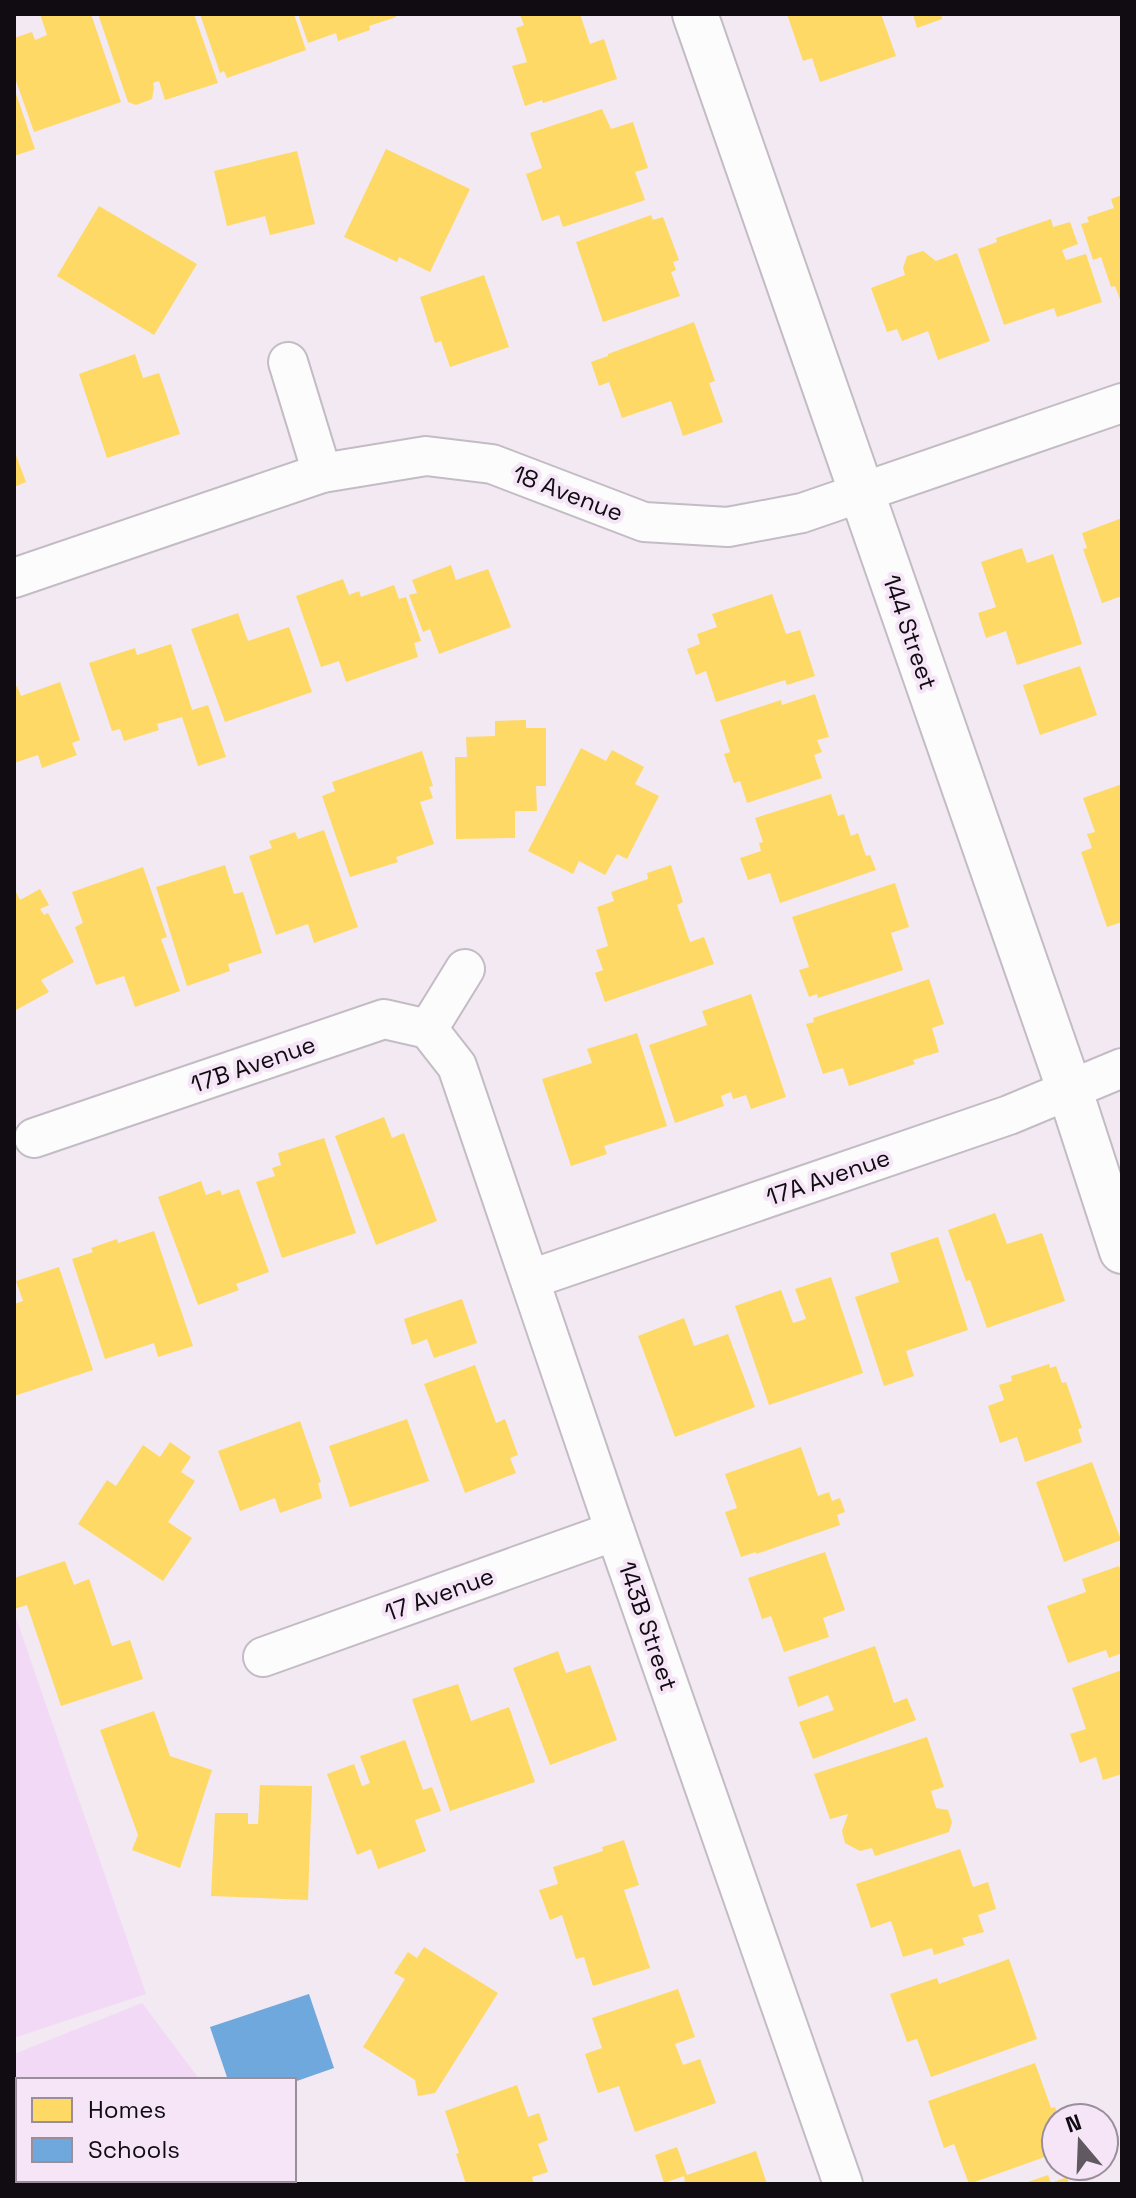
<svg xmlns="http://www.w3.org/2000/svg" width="1136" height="2198" viewBox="0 0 1136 2198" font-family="'Space Grotesk',sans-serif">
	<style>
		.green { fill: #f2daf6 }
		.homes { fill: #ffd966 }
		.schools { fill: #6fa8dc }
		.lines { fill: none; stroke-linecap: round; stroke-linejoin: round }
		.street-casing { stroke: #c3bcc4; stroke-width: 42 }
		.secondary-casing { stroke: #c3bcc4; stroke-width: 48 }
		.street { stroke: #fdfcfd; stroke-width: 38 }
		.secondary { stroke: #fdfcfd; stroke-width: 44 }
		.labels { text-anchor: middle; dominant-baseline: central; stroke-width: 8; stroke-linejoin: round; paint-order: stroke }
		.street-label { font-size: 24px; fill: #110c12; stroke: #f5e5f7 }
	</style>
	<rect width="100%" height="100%" fill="#f2e9f3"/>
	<g class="green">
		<path d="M14,1612L146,1994L14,2038Z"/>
		<path d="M142,2003L200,2080H18V2180H241V2184H14V2054Z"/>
	</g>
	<g class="homes">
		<path d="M40,14H91L121,102L34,132L14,75V38L32,32L35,40L47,35Z"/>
		<path d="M98,14H194L218,83L165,100L159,81L153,83L154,88L152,99L136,105L128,102Z"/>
		<path d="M200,14H294L306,50L227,78L224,71L220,73Z"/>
		<path d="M298,14H395L396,17L369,26L370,30L338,41L336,33L308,43Z"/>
		<path d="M524,14H580L590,44L604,39L617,79L543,103L542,100L525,106L512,66L527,62L516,28L524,25L520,15Z"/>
		<path d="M787,14H881L896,56L820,82L812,58L803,61Z"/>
		<path d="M913,14H941L942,19L917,28Z"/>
		<path d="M14,88L35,149L14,156Z"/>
		<path d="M602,109L611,129L633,122L648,168L635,172L645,200L563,227L559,215L542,221L526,174L542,168L530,133Z"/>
		<path d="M386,149L470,189L430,272L399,257L397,262L344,237Z"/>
		<path d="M297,151L315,224L270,235L265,216L227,226L214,171Z"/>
		<path d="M1122,195V305L1115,286L1111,287L1101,257L1093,260L1081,224L1089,222L1087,217L1114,208L1111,199Z"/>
		<path d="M99,206L197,264L154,335L57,276Z"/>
		<path d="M651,215L653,220L663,217L679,260L673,262L676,270L671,272L680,296L603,322L576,242Z"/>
		<path d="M1051,219L1053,227L1070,222L1078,244L1062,250L1066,260L1086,254L1102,302L1057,317L1054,308L1004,325L978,249L997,242L996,238Z"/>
		<path d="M923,251L936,261L957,253L990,341L938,360L928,331L902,341L897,329L887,332L871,288L905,275L903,268L907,256Z"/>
		<path d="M484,275L509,347L450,367L441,341L435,343L420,297Z"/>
		<path d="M694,322L715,381L709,383L723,422L683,436L671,401L622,418L609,382L599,386L591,362L608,356V354Z"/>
		<path d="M135,354L143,378L159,373L180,434L107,458L79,374Z"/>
		<path d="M14,450L26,482L14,487Z"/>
		<path d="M1122,518V596L1102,603L1083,549L1087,548L1082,533Z"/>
		<path d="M1022,548L1027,563L1053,554L1082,644L1017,665L1006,631L986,638L978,613L996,607L981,562Z"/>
		<path d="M451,565L456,580L488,569L511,627L439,654L430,629L423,632L409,595L417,593L412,580Z"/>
		<path d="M343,579L349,595L359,591L361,597L394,585L399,599L406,597L421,641L414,643L418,657L346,682L339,661L321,667L296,596Z"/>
		<path d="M772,594L786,634L800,630L815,676L787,685L785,680L716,702L706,671L696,675L687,649L700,644L697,634L717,627L712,614Z"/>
		<path d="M238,613L248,641L289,627L312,692L225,722L191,629Z"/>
		<path d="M171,644L192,710L208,705L226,757L198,766L182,717L157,724L159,730L124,741L120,729L112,731L89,663L135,648L137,655Z"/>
		<path d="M1080,666L1097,715L1040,735L1023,685Z"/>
		<path d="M60,682L80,740L72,743L77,755L42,768L38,755L14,763V688L17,686L21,696Z"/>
		<path d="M815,694L829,737L817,740L822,752L814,755L822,778L747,803L740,781L734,783L724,754L730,752L720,720L781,700L782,705Z"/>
		<path d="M526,720V728H546V786H536L537,811H515V838L456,839L455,757H467L466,737L495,736V721Z"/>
		<path d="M581,748L606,761L612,750L644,767L635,784L659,796L627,859L617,854L605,875L579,861L573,874L528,851Z"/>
		<path d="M422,751L433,786L429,787L433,798L420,802L434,844L396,857L398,862L350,877L322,796L335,791L332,782Z"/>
		<path d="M1122,784V922L1107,927L1081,852L1092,848L1087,834L1095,832L1083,798Z"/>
		<path d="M831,794L838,816L844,814L851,836L858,833L866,856L870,855L876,870L780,903L770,873L748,880L740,858L761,851L759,843L763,842L755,818Z"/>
		<path d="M324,830L358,927L314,943L308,924L276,935L249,856L272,848L269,841L295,832L298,839Z"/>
		<path d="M225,865L234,894L243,892L262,953L228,964L230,971L187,986L156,887Z"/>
		<path d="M671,865L683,902L677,905L690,942L704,937L714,964L605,1002L595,973L603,970L596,950L608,946L597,907L614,901L611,892L648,879L647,873Z"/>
		<path d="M143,867L167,937L161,939L180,991L135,1007L124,976L96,985L75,927L83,923L72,892Z"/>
		<path d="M895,883L909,927L891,933L903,970L818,998L817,994L809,997L799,970L809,967L792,917Z"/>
		<path d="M14,888L20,900L40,889L49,905L40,909L44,915L48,913L74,962L41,980L49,992L14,1011Z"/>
		<path d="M929,979L944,1024L932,1028L939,1052L913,1060L915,1064L849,1086L843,1068L823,1074L806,1024L814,1022L813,1018Z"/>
		<path d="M751,994L786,1097L751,1109L746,1095L733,1099L731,1092L721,1096L724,1106L675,1123L649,1045L707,1025L702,1011Z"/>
		<path d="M637,1033L667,1126L604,1146L607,1154L571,1166L542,1079L592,1063L587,1049Z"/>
		<path d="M384,1117L392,1138L404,1133L437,1221L376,1245L335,1136Z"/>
		<path d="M324,1138L356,1233L282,1258L256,1182L275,1176L272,1168L281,1165L278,1153Z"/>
		<path d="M201,1181L206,1195L220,1190L222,1195L239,1189L269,1272L236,1284L239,1290L198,1305L158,1197Z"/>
		<path d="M995,1213L1007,1244L1042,1233L1065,1301L987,1328L970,1280L966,1281L948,1230Z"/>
		<path d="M154,1231L193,1346L158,1357L154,1343L105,1359L72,1259L93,1252L91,1248L117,1239L118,1243Z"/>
		<path d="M938,1237L968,1330L906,1351L914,1376L884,1386L855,1297L899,1282L890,1253Z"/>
		<path d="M59,1267L93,1370L14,1396V1304L23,1301L16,1281Z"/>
		<path d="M831,1277L863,1373L769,1405L735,1306L781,1290L793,1323L806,1319L795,1289Z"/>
		<path d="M462,1299L477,1343L434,1358L427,1339L412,1345L404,1319Z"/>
		<path d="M684,1318L694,1346L728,1334L755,1407L675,1437L638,1336Z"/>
		<path d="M1049,1364L1050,1368L1056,1366L1062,1383L1066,1382L1082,1428L1078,1429L1082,1442L1025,1462L1017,1437L1000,1443L988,1406L1004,1400L999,1385L1012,1381L1011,1376Z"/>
		<path d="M475,1365L496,1423L505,1419L518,1455L510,1458L516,1473L465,1493L424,1384Z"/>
		<path d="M407,1419L429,1481L350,1507L329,1446Z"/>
		<path d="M300,1421L321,1482L318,1483L322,1498L280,1513L275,1498L240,1511L218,1451Z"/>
		<path d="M170,1442L191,1457L181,1472L195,1481L168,1522L192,1538L163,1581L78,1524L107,1480L116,1486L143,1445L160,1457Z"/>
		<path d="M801,1447L818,1496L829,1492L832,1501L840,1498L845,1512L837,1515L840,1525L756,1554V1552L741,1557L725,1512L737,1508L725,1474Z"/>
		<path d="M1092,1462L1121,1540L1064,1562L1036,1482Z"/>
		<path d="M825,1552L845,1610L823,1618L829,1637L784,1652L771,1616L762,1619L748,1578Z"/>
		<path d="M65,1561L74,1585L89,1579L112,1646L130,1640L143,1679L61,1706L27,1605L14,1609V1578Z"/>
		<path d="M1119,1566L1122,1575V1653L1109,1658L1106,1650L1068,1663L1047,1606L1086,1592L1082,1579Z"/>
		<path d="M875,1646L894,1703L907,1698L916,1720L813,1759L799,1722L834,1710L828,1695L798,1707L788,1677Z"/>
		<path d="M558,1651L566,1673L590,1665L617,1740L550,1765L513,1668Z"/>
		<path d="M1122,1670V1774L1103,1780L1096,1757L1080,1763L1070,1734L1086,1729L1072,1688Z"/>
		<path d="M458,1684L471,1721L509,1707L535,1782L450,1811L412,1699Z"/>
		<path d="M154,1711L170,1756L212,1770L180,1868L132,1850L138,1835L100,1730Z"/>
		<path d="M927,1737L944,1787L931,1791L936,1808L948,1810L952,1822L949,1832L875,1856L872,1848L860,1851L845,1843L842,1831L848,1814L830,1819L814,1774Z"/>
		<path d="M405,1740L423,1790L432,1787L441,1811L415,1820L426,1851L378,1869L371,1849L357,1855L327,1774L354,1764L362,1786L370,1783L360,1756Z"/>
		<path d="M260,1785L312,1786L308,1900L211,1896L215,1813H248V1824H258Z"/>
		<path d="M624,1840L639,1885L624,1890L650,1968L593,1986L584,1957L576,1959L562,1915L550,1920L539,1890L558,1884L553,1867L603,1851L602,1847Z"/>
		<path d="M960,1849L973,1887L988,1882L996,1909L978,1915L984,1932L962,1938L965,1945L934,1955L932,1948L903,1957L891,1921L871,1928L856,1884Z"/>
		<path d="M424,1947L498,1993L435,2093L418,2096L415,2080L363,2047L405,1979L394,1973L408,1952L417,1958Z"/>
		<path d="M1009,1959L1037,2039L931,2077L917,2039L907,2042L890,1994L937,1978L939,1984Z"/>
		<path d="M678,1989L695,2037L675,2044L683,2065L700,2059L716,2103L635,2132L619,2086L598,2093L585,2054L602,2048L592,2018Z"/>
		<path d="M1035,2063L1051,2108L1055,2107L1059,2118H1056V2153L969,2184L954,2144L944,2148L928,2101Z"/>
		<path d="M517,2085L528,2117L539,2113L548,2140L538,2144L548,2172L532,2177L534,2184H466L456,2154L459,2153L445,2111Z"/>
		<path d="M677,2147L687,2175L756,2151L767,2184H679L685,2181L684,2176L664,2183L655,2155Z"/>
		<path d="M1048,2175L1051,2183L1067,2177L1069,2184H1022Z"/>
	</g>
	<path class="schools" d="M309,1994L334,2068L294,2082L279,2080L278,2077L270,2080H228L210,2027Z"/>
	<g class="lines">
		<g class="street-casing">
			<g id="street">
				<path d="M288,362L322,473"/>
				<path d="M14,578L322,473L426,456L492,464L644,522L728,527L802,513L1122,403"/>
				<path d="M428,1029L465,969"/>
				<path d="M34,1138L384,1019L428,1029L457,1066L615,1531L843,2184"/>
				<path d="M531,1279L1009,1115L1122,1068"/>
				<path d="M263,1657L615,1531"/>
			</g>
		</g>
		<g class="secondary-casing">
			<path id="secondary" d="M695,14L1070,1091L1122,1251"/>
		</g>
		<use href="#street" class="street"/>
		<use href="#secondary" class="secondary"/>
	</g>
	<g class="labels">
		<g class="street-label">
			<text transform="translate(568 493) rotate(21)">18 Avenue</text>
			<text transform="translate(910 632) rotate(71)">144 Street</text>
			<text transform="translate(253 1064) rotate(-19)">17B Avenue</text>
			<text transform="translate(828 1177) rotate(-19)">17A Avenue</text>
			<text transform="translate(439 1594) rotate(-20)">17 Avenue</text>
			<text transform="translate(648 1626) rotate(71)">143B Street</text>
		</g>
	</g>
	<rect width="1136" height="2198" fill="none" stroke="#110c12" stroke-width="32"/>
	<rect x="16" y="2078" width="280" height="104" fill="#f5e5f7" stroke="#9a8e9b" stroke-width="2"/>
	<rect x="32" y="2098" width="40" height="24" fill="#ffd966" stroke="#9a8e9b" stroke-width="2"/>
	<text x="88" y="2118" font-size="24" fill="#110c12">Homes</text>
	<rect x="32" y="2138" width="40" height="24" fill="#6fa8dc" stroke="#9a8e9b" stroke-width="2"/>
	<text x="88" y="2158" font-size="24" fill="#110c12">Schools</text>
	<g transform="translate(1080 2142) rotate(341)"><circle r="38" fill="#f5e5f7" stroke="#9a8e9b" stroke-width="2"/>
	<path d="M0-6L14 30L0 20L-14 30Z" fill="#605961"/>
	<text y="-12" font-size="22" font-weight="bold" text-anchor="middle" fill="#110c12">N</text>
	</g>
</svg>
